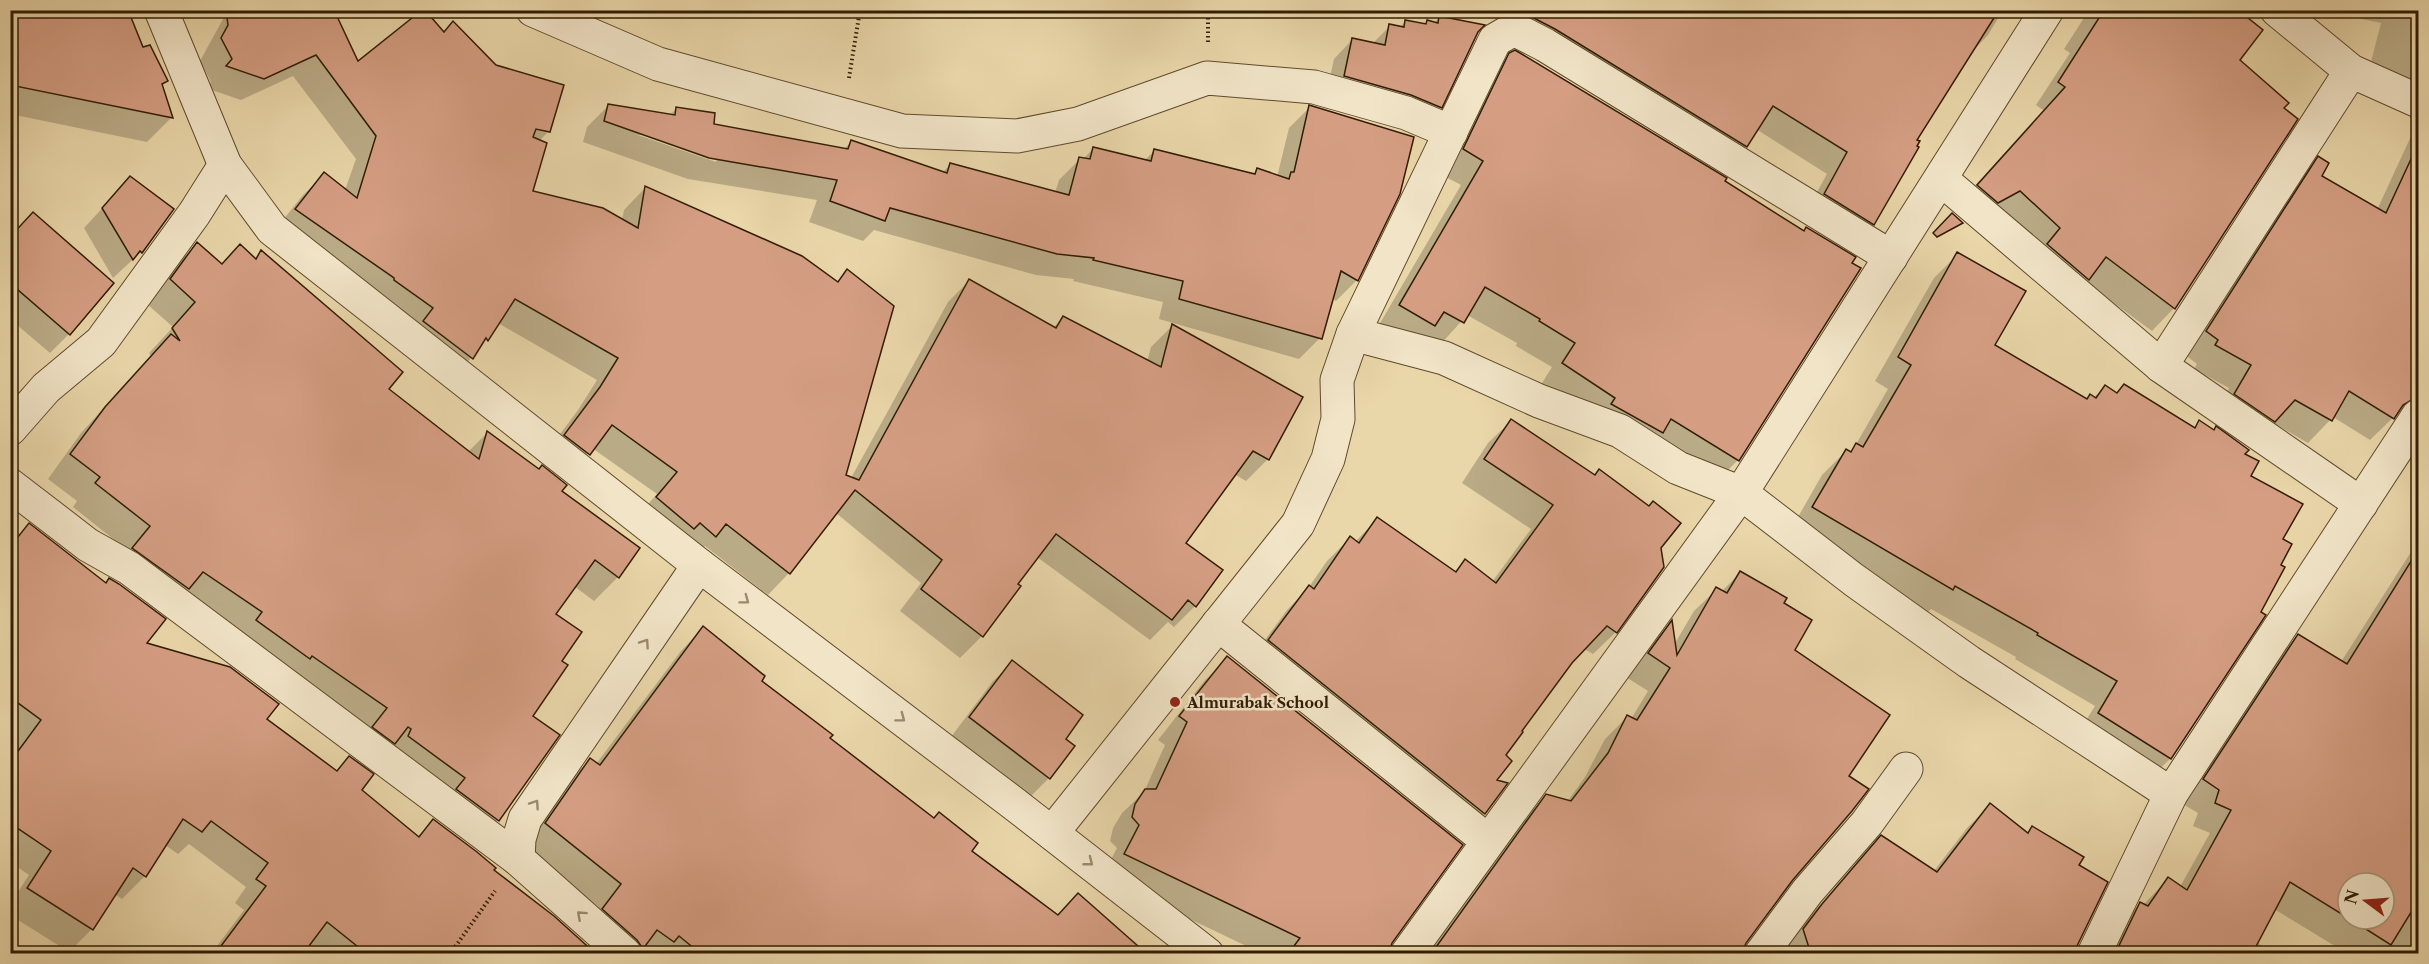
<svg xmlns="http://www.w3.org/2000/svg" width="2429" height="964" viewBox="0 0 2429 964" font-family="'Libre Caslon Text',serif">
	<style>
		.shadow { fill: #0003; fill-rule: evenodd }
		.building { fill: #d59e83; stroke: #321c03; stroke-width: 1.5 }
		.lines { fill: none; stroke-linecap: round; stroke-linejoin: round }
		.minor-casing { stroke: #604a2c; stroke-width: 35 }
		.path { stroke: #321c03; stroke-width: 4; stroke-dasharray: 1.5 3; stroke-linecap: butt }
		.minor { stroke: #f1e4c7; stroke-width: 33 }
		.oneway { stroke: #9b8a6f }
		.poi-dot { fill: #8f2418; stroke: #f1e4c7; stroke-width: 2 }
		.labels { text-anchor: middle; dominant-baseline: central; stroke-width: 5; stroke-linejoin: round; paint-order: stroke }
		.poi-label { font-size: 15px; font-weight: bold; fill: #321c03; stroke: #f1e4c7; text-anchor: start }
	</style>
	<rect width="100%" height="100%" fill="#e9d6a9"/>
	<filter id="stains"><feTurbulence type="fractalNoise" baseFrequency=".00333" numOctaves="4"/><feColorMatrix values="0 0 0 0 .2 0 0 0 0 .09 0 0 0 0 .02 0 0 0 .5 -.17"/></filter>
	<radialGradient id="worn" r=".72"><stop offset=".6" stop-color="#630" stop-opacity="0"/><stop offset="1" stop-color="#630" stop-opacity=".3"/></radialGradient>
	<g class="shadow">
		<path d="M10,10L166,80L161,86L171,118L147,142L10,114Z"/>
		<path d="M228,10L357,64L443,33L549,131L539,141L531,193L622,220L624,210L645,188L836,283L848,271L844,475L851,478L948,302L969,281L1053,328L1063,318L1147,362L1151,347L1172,326L1268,459L1246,481L1234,474L1184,543L1195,606L1174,627L1168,622L1150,640L1037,557L982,636L960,658L900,611L921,583L836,513L789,573L768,595L705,546L693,557L635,519L657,494L592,448L567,476L543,457L578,410L597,380L498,323L471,358L450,380L274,231L303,195L325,174L345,190L356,159L293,76L241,100L206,88L211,82L200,61Z"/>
		<path d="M1527,10H2003L1988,35L1970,54L1915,140L1873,224L1852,245L1804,216L1827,174L1756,129L1746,146L1724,167L1507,31Z"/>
		<path d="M2089,10H2236L2237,61L2174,308L2152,331L2085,282L1955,208L2043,110L2036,105L2070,53L2064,49Z"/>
		<path d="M2319,10H2418V108L2364,89L2381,23Z"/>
		<path d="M1440,17V107L1421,126L1326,95L1334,59L1353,39L1372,44L1390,26L1399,28L1406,21L1424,25L1427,22L1434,23Z"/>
		<path d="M1510,55L1803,232L1806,229L1738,460L1714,484L1539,388L1552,367L1516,346L1517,343L1467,315L1439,346L1376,330L1461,185L1440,174L1486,79Z"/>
		<path d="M609,105L669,116L677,108L712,126L843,150L851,142L942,173L950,165L1055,193L1059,180L1080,159H1083L1093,149L1144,161L1154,151L1253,175L1258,170L1277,177L1289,128L1310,107L1357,280L1336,301L1332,298L1320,338L1299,359L1159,319L1163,302L1073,281L1074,279L1036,275L874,230L863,241L809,222L817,200L688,179L583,142L587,127ZM646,134L717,159L716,162L638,135Z"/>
		<path d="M2418,121V416L2402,409L2370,440L2333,417L2308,443L2272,422L2251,443L2213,417L2229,388L2194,369L2197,364L2184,354L2296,181L2319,158L2320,177L2377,210Z"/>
		<path d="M130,178L172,209L141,252L113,278L84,228Z"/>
		<path d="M10,237L111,283L69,334L50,353L10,319Z"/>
		<path d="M197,244L222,265L254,259L262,252L387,389L468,452L487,433L560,492L618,577L594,601L574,586L554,614L560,662L531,716L557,736L498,820L474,844L127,550L73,507L77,501L48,479L81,433L151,356L149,353L173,327L147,304L173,268Z"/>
		<path d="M1958,254L1993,346L2086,400L2090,396L2093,398L2105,387L2116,394L2124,386L2193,429L2199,422L2243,454L2249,476L2281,540L2259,612L2264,615L2170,759L2146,782L2075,738L2095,706L2015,659L2016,657L1931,609L1928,612L1790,531L1822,475L1846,451L1849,453L1855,446L1888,389L1875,381L1934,278Z"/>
		<path d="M1511,421L1660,548L1616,632L1593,654L1584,649L1571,662L1504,755L1495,781L1505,784L1484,814L1461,836L1247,664L1287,610L1309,587L1327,561L1350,538L1355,542L1377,519L1454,572L1465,561L1492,582L1531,529L1462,483L1488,443Z"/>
		<path d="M29,525L144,644L265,720L335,772L349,758L360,791L417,837L433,821L594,954H211L244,910L235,903L246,887L189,844L178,854L165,845L145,876L122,899L114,894L92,929L69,952L10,915V904L29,875L10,862V544Z"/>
		<path d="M2418,541V954H2348L2274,909L2257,942L2271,954H2104L2118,926L2140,904L2143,905L2168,879L2180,887L2210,833L2193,826L2198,813L2181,803L2275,659L2298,636L2341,662ZM2348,883H2384V919H2348Z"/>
		<path d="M1740,573L1782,604L1793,650L1847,776L1791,880L1745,942L1741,954H1426L1524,819L1546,796L1567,802L1585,777L1605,739L1627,717L1631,719L1648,691L1626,677L1649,645L1671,623L1674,645L1694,611L1717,589L1721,592Z"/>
		<path d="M703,628L760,681L828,739L970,851L1056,916L1078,895L1140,954H636L581,932L599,907L523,847L567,782L590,760L596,764L681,651Z"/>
		<path d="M1228,658L1390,943L1387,954H1263L1102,877L1117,848L1110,841L1113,828L1122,813L1144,792L1165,745L1158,740L1205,680Z"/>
		<path d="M1013,662L1063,739L1049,778L1030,797L951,737L993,681Z"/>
		<path d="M1990,805L2027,834L2032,828L2077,865L2074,954H1780L1799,928L1882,837L1934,871L1967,828Z"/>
	</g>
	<g class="building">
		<path d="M10,10H128L143,47L150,45L168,81L162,84L173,118L10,85Z"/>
		<path d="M226,10H334L358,61L422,10H425L444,32L453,21L496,65L564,85L550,132L536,129L533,137L547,143L533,191L603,208L638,228L645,186L802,256L838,282L847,269L894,306L846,475L859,480L969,279L1056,328L1063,316L1161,367L1172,324L1303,397L1269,460L1253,451L1186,543L1223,570L1196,607L1188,600L1172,620L1056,534L1018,584L1021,586L983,637L921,589L942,560L855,490L790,574L726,524L716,537L700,523L694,529L656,497L677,472L612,425L590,455L564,435L600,387L618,358L515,299L488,341L486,338L473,359L423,321L433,308L394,280V278L295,209L324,172L357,198L376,136L316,55L264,79L226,66L232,59L221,38L228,25Z"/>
		<path d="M1526,10H1999L1917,140L1920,141L1917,146L1919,147L1874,225L1824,194L1847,152L1773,106L1747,147L1555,29L1524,13Z"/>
		<path d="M2104,10H2238L2263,30L2240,60L2289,103L2284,108L2298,119L2175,309L2106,257L2089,280L2047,244L2060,228L2020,191L1998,203L1977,185L2065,87L2058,82Z"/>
		<path d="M1439,16L1485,25L1478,32L1442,108L1411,95L1344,76L1352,38L1385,45L1389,24L1404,27L1405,20L1426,24L1427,20L1438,23Z"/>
		<path d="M1515,50L1727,178L1725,181L1804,231L1806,227L1856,257L1852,263L1861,268L1739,461L1671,419L1663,433L1611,404L1615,398L1562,363L1575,343L1539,321L1540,319L1485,287L1464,323L1444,312L1435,326L1399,305L1483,161L1463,149L1509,53Z"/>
		<path d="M608,104L675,115L676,107L715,113L714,124L848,149L851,140L947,173L950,163L1069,195L1079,157L1090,159L1093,147L1151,161L1154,149L1255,174L1257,168L1289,179L1291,172H1294L1309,105L1414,137L1400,194L1358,281L1341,271L1322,339L1179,299L1183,281L1093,260L1094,258L1057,254L890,208L885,221L830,201L837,180L709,158L604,121Z"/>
		<path d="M2418,144V393L2415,398L2403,405L2394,419L2349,391L2332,421L2295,400L2275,422L2234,394L2251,365L2215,345L2218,340L2206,331L2318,156L2329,163L2322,176L2386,213Z"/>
		<path d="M130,176L174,209L142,253L140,251L133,260L102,208Z"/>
		<path d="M33,212L114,283L70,335L17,289L16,282L10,277V237Z"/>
		<path d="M1952,213L1963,223L1937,237L1933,233Z"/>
		<path d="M197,242L222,264L240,244L256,259L261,250L403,372L389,389L479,459L487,431L539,469L542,465L567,485L562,491L640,548L619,578L595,560L556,614L582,632L562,661L568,665L533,716L560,735L499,821L456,789L465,778L408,736L411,729L408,727L395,744L372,727L387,708L312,656L310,659L256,620L262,612L203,572L189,589L132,548L150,526L95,483L100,477L70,454L105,407L171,334L180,341L172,328L195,302L170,279Z"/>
		<path d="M1957,252L2026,291L1995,345L2087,399L2090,394L2096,398L2105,385L2117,393L2124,384L2195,428L2199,420L2214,430L2216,426L2249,450L2245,454L2259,461L2251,476L2303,504L2283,539L2292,544L2281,565L2285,567L2261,612L2266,615L2171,759L2098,713L2117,681L2037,635L2038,633L1955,586L1953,590L1812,507L1846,449L1851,452L1856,443L1863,447L1911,365L1898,357Z"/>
		<path d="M1511,419L1595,475L1599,469L1649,506L1653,501L1681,523L1661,548L1664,567L1617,633L1607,626L1572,663L1522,731L1523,732L1506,755L1512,761L1497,780L1508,783L1485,814L1268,640L1309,585L1314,589L1350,536L1359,543L1377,517L1456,572L1465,559L1496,583L1553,505L1484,459Z"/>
		<path d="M29,523L106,583L109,578L119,584L166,619L147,643L230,667L279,704L267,719L337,771L349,756L374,774L362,790L419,837L433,819L477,852L496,868L494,870L554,916L596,954H367L327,922L303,954H215L266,886L256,879L268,863L211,821L202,832L183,819L146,877L133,868L93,930L27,888L51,851L10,823V762L41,720L10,697V547Z"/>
		<path d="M2418,550V901L2391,945L2350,919H2384V883H2348V918L2290,882L2252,954H2115L2140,902L2148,906L2168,877L2187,890L2231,810L2215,803L2219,790L2203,779L2298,634L2347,664Z"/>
		<path d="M1740,571L1787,598L1784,603L1812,620L1795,650L1890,715L1849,776L1869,789L1852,811L1792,881L1746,943L1742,953L1431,954L1546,794L1571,801L1608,753L1627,715L1637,720L1670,668L1648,653L1672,620L1677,655L1716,587L1727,593Z"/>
		<path d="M703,626L765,676L762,681L833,735L830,738L934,818L939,812L978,843L972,851L1058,915L1078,893L1147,954H701L679,936L674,942L657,930L643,949L637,940L602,909L621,884L545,823L590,758L600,765Z"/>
		<path d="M1227,656L1463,845L1392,943L1389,954H1288L1300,938L1124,854L1139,825L1132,817L1135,804L1145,789H1156L1187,722L1179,716Z"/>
		<path d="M1012,660L1083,715L1066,739L1075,746L1050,779L969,717Z"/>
		<path d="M1990,803L2028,833L2032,826L2084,857L2079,865L2108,882L2077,946L2076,954H1811L1803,929L1822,904L1881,835L1937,872Z"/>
	</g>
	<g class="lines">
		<g class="minor-casing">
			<g id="minor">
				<path d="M161,10L225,165L272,229L699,565L1013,803L1207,954"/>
				<path d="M533,10L658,64L902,131L1017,136L1078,124L1207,78L1314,87L1406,113L1451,132"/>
				<path d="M2277,10L2351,71L2418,101"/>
				<path d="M1941,179L2161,366L2361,504"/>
				<path d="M1353,334L1444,358L1539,401L1620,431L1678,468L1741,493L1854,580L1969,662L2171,794"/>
				<path d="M2161,366L2351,71"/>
				<path d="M10,429L46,388L101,342L194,214L225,165"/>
				<path d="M10,485L88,545L129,568L518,859L625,954"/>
				<path d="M1218,624L1488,841"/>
				<path d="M1052,833L1298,524L1328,459L1338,419L1337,380L1353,334L1495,40L1514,29L1545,45L1891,257"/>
				<path d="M518,859L519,839L525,819L699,565"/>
				<path d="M1407,954L1741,493L2047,10"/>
				<path d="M1761,954L1807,892L1867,823L1906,769"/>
				<path d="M2094,954L2171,794L2418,416"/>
			</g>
		</g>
		<g class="path">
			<path d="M1208,42V10"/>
			<path d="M849,78L860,10"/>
			<path d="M450,954L495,891"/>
		</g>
		<use href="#minor" class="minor"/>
	</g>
	<defs><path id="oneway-chevron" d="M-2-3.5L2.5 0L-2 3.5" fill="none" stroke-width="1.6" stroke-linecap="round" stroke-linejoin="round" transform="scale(1.5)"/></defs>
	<g class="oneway">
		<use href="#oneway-chevron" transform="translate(745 600) rotate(37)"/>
		<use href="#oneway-chevron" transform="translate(645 643) rotate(-56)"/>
		<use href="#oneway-chevron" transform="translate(901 718) rotate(37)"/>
		<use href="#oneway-chevron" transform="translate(535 804) rotate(-56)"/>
		<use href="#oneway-chevron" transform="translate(1089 862) rotate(38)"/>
		<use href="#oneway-chevron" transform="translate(581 915) rotate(-138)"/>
	</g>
	<circle class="poi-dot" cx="1175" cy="702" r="6"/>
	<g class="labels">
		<g class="poi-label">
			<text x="1187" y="702">Almurabak School</text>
		</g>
	</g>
	<rect width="2429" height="964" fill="none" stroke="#e9d6a9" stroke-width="36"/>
	<rect x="12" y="12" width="2405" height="940" fill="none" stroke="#321c03" stroke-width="3"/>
	<rect x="18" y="18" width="2393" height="928" fill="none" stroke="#321c03" stroke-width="1.5"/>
	<g transform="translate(2366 901) rotate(286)"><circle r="28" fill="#f1e4c7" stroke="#a59479" stroke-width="1.5"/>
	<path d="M0-4.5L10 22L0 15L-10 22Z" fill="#8f2418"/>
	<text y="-9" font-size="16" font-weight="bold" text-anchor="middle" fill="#321c03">N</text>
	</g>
	<rect width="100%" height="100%" filter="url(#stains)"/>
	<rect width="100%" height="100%" fill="url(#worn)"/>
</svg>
